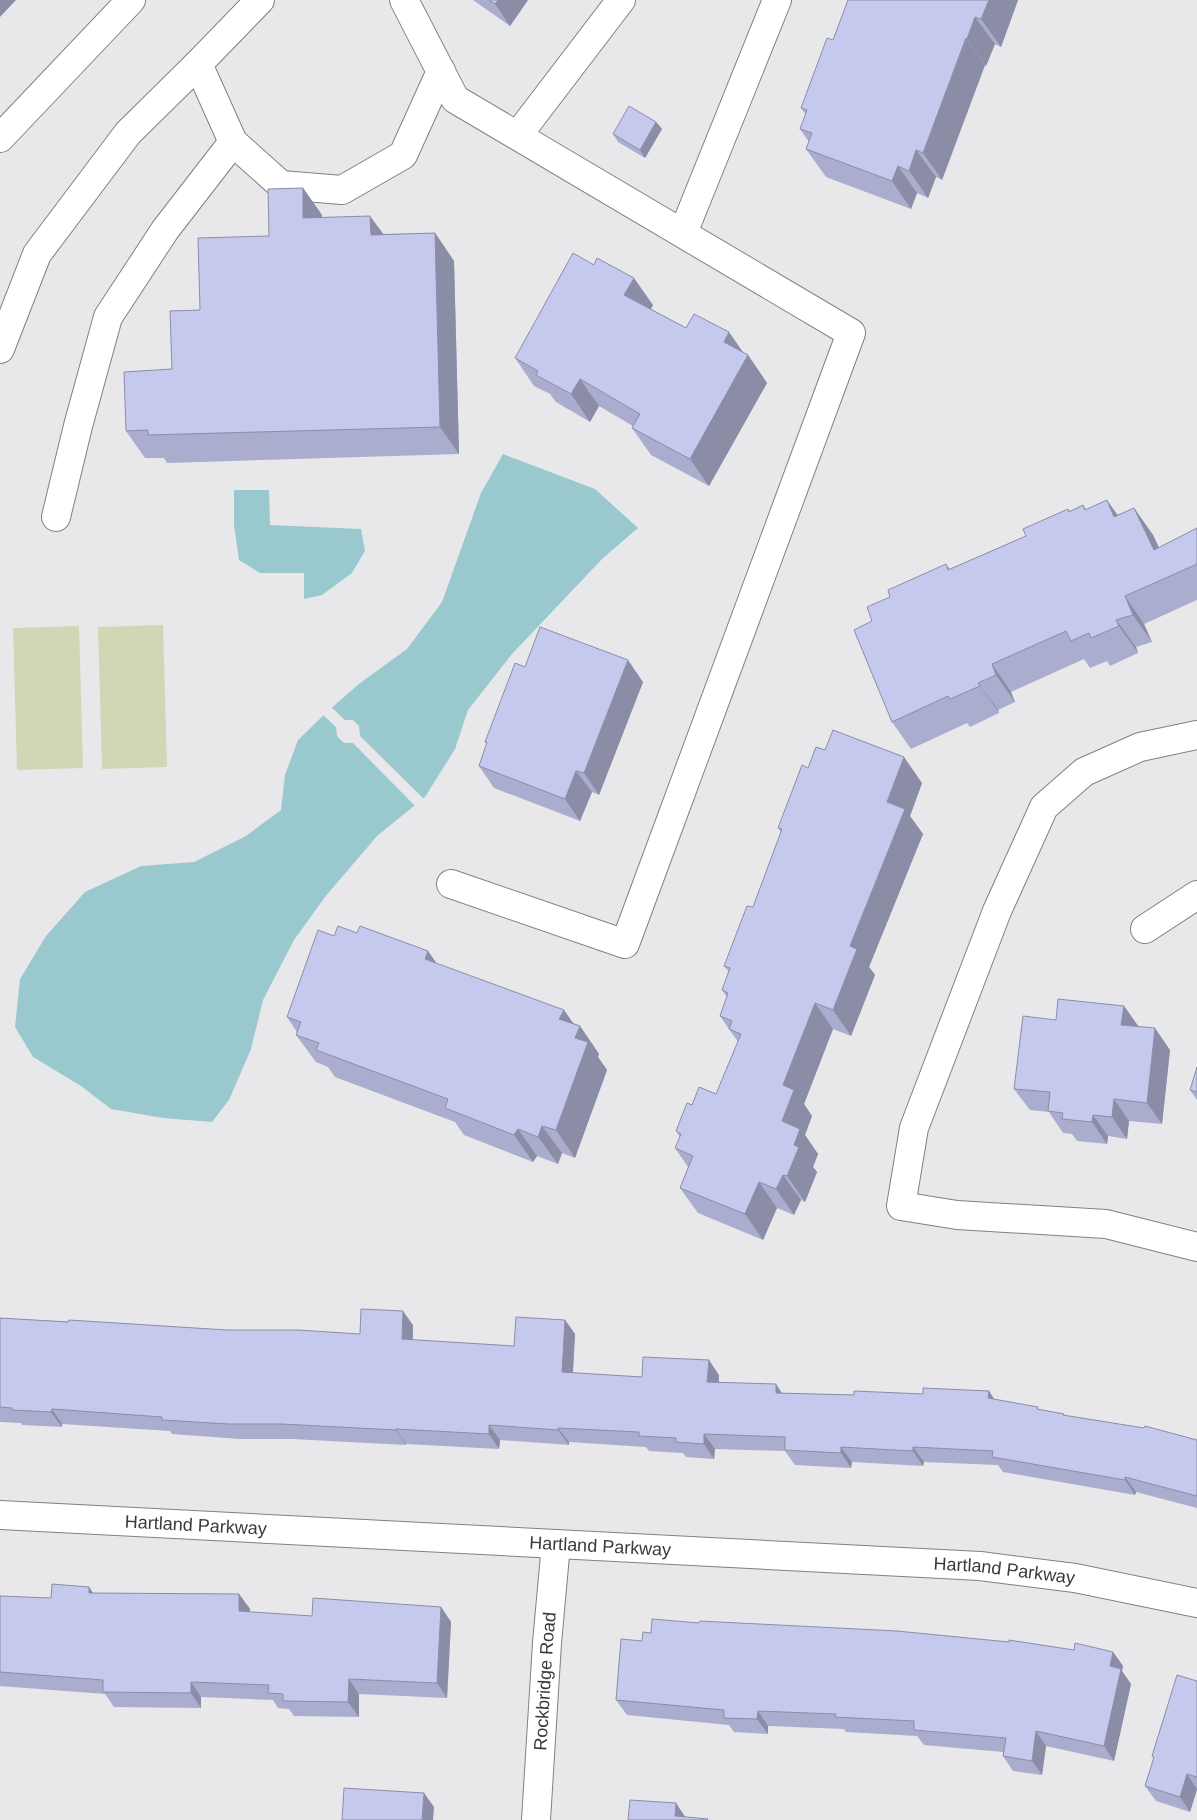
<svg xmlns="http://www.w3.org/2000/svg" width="1197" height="1820" viewBox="0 0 1197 1820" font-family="Arial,sans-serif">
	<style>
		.green { fill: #d0d7b5 }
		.water { fill: #99c9cf }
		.pier { fill: #e8e8ea }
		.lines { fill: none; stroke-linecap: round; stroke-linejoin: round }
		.street-casing { stroke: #818183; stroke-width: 30 }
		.secondary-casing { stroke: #818183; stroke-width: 30 }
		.street { stroke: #fff; stroke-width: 28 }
		.secondary { stroke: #fff; stroke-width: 28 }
		.wall { fill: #aaadcd }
		.shaded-wall { fill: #8b8da7 }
		.building { fill: #c6c9ee; stroke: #8b8da7 }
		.labels { text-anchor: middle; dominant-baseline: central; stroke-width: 4; stroke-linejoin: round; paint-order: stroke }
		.street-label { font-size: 18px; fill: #3a3a3b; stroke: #fff }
	</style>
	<rect width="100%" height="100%" fill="#e8e8ea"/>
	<g class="green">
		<path d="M163,625L167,767L102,769L98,627Z"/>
		<path d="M79,626L83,768L17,770L13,628Z"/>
	</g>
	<g class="water">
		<path d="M503,454L595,489L638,528L603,558L512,654L468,710L455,749L425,797L377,836L325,897L294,940L263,1000L251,1049L229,1100L212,1122L163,1118L111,1109L81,1086L33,1057L15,1027L20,979L46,936L85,892L141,866L194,862L246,836L281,810L285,775L298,740L329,710L359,684L407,649L442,602L481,493Z"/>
		<path d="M234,490H269L270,525L361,529L365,551L352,573L322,595L304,599V573H260L239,560L234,525Z"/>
	</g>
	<path class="pier" d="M330,706L345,720H353L359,726L360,736L425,800L416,807L353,743H344L337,736L336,727L322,714Z"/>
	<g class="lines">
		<g class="street-casing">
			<g id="street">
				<path d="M404,0L455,99L851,333L625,944L451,884"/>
				<path d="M198,64L233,142L281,185L342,190L403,155L441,71"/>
				<path d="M518,135L621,0"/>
				<path d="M0,138L131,0"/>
				<path d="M683,233L777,0"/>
				<path d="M0,349L37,254L128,133L198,64L260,0"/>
				<path d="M56,517L78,426L108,317L165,230L233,142"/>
				<path d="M1197,735L1140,747L1084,772L1044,807L997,911L914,1128L901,1206L957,1215L1106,1224L1197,1247"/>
				<path d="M1145,929L1197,895"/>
				<path id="s1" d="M536,1820L547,1643L556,1544"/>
			</g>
		</g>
		<g class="secondary-casing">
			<g id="secondary">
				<path id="s2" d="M0,1515L980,1566L1075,1578L1197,1603"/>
			</g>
		</g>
		<use href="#street" class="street"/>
		<use href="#secondary" class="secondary"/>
	</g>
	<g class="wall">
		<path d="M473,0H528L510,26Z"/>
		<path d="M1018,0L1001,47L995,44L986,66L985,65L942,180L936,177L928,198L917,193L911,209L826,177L806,149L809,142L800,129L806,115L801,108L833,40Z"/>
		<path d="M656,122L662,129L645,158L618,142L613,134Z"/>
		<path d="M303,188L322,215V217L383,234L435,233L454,261L459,454L167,463L164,458H145L126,431L269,236Z"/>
		<path d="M653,305L651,309L686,328L748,355L767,383L709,486L651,455L632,428L633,426L599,406L590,422L556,402L550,394L534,386L515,358Z"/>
		<path d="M1083,505L1086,509L1117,515L1134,508L1153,535L1159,548L1197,528V600L1144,624L1152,642L1136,647L1138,653L1110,666L1107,661L1090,668L1084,659L1011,692L1015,702L998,710L999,713L970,727L967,723L911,749L892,722L872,621L890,597L946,564L950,569L1026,536L1068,509L1070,511Z"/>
		<path d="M525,667L643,682L599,795L592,792L580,821L494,788L479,766L487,744L485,742Z"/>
		<path d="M808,768L922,783L910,816L923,834L869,967L875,975L851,1036L833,1029L804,1104L812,1116L805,1135L818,1154L813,1167L817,1172L805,1202L801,1200L794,1215L777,1208L763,1240L698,1213L680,1188L688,1167L675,1148L680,1137L676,1131L692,1105L716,1094L738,1042L720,1016L727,997L722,990L729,972L724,966L753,907L781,832L778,828Z"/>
		<path d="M334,936L437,964L580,1026L599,1054L598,1057L607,1070L575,1158L562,1153L558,1164L537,1156L533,1162L464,1135L455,1122L335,1077L328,1067L316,1062L296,1035L297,1032L287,1017Z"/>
		<path d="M1124,1006L1138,1027L1170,1050L1162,1124L1129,1121L1127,1139L1108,1136L1107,1144L1077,1141L1072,1134L1063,1133L1049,1112L1030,1110L1014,1089L1056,1020Z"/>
		<path d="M1197,1067V1100L1190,1090Z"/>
		<path d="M0,1318L227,1330L360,1334L413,1325V1340L514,1346L565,1320L575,1334L573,1373L642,1377L719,1375V1382L782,1393L994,1399L1040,1410L1064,1414L1065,1416L1197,1440V1508L1136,1492L1135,1495L1003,1472L998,1465L924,1462L923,1466L852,1462L851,1468L795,1465L785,1451L715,1449L714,1459L686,1457L683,1453L649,1451L646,1447L569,1442V1445L500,1440L499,1449L406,1444V1445L292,1439H240L172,1434L170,1431L62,1424V1427L22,1425L21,1423L0,1422Z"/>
		<path d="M89,1587L93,1593L239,1594L250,1609L249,1612L312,1616L441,1607L451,1622L447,1698L359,1694V1717L294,1716L289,1709L278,1708L273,1700L201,1697V1708L114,1707L105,1694L0,1686V1596L51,1598Z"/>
		<path d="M642,1641L1074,1650L1113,1652L1123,1666L1122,1671L1131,1684L1114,1761L1046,1746L1042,1775L1013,1771L1003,1756V1752L924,1745L917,1736L846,1732L844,1729L768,1726V1734L734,1732L729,1725L627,1715L616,1700Z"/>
		<path d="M1197,1681V1790L1190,1812L1156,1801L1145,1786L1154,1759L1152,1756Z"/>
	</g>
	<g class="shaded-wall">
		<path d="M0,0H16L0,17Z"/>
		<path d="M498,0H528L510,26L495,4Z"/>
		<path d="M989,0H1018L1001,47L981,19Z"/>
		<path d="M975,17L995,44L986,66L967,39Z"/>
		<path d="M966,38L985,65L942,180L923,153Z"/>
		<path d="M656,122L662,129L645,158L640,150Z"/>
		<path d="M916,150L936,177L928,198L909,171Z"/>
		<path d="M898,166L917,193L911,209L892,181Z"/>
		<path d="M303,188L322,215L323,245L303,218Z"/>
		<path d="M370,216L390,243L371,235Z"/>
		<path d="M435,233L454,261L459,454L440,427Z"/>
		<path d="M634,278L653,305L643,322L624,295Z"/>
		<path d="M729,332L747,358L748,355L767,383L709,486L690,459L724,342Z"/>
		<path d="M580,379L599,406L590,422L571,394Z"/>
		<path d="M1107,500L1126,527L1114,517Z"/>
		<path d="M1134,508L1153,535L1172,575L1154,550Z"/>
		<path d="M1125,596L1144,624L1152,642L1133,615Z"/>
		<path d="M1116,620L1136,647L1138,653L1119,626Z"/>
		<path d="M628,660L643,682L599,795L584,773Z"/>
		<path d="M992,664L1011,692L1015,702L996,675Z"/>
		<path d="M978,683L998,710L999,713L980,686Z"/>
		<path d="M904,757L922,783L910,816L923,834L869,967L875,975L851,1036L833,1010L887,802Z"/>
		<path d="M576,771L592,792L580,821L565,799Z"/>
		<path d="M428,951L447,978L425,959Z"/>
		<path d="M815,1003L833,1029L804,1104L812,1116L805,1135L818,1154L813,1167L817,1172L805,1202L787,1176L794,1145L782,1121L783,1085Z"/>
		<path d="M1124,1006L1139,1027L1121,1025Z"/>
		<path d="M564,1010L578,1030L580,1026L599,1054L598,1057L607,1070L575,1158L556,1130L559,1019Z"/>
		<path d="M1155,1028L1170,1050L1162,1124L1147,1103Z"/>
		<path d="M1114,1099L1129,1121L1127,1139L1112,1117Z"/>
		<path d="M1093,1115L1108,1136L1107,1144L1092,1122Z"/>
		<path d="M542,1126L562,1153L558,1164L538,1137Z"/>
		<path d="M518,1129L537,1156L533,1162L514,1135Z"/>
		<path d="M783,1175L801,1200L794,1215L776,1189Z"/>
		<path d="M759,1182L777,1208L763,1240L745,1214Z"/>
		<path d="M403,1311L413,1325L412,1354L402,1339Z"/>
		<path d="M565,1320L575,1334L572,1387L562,1372Z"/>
		<path d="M709,1360L719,1375L718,1397L707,1382Z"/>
		<path d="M776,1384L786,1399L776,1393Z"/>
		<path d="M989,1391L999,1406L988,1398Z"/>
		<path d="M52,1409L62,1424V1427L51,1412Z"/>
		<path d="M489,1425L500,1440L499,1449L489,1434Z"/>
		<path d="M558,1428L569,1442V1445L558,1430Z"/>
		<path d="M396,1429L406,1444V1445L396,1430Z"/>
		<path d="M704,1434L715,1449L714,1459L704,1444Z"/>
		<path d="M841,1447L852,1462L851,1468L841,1453Z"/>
		<path d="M913,1447L924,1462L923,1466L913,1451Z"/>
		<path d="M1125,1477L1136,1492L1135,1495L1125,1480Z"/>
		<path d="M89,1587L99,1602L89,1593Z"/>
		<path d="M239,1594L250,1609L249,1626L239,1611Z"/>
		<path d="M441,1607L451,1622L447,1698L437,1683Z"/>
		<path d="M1113,1652L1123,1666L1122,1671L1131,1684L1114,1761L1104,1746L1110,1666Z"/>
		<path d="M349,1679L359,1694V1717L348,1702Z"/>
		<path d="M191,1682L201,1697V1708L191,1693Z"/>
		<path d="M758,1711L768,1726V1734L757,1719Z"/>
		<path d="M1036,1731L1046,1746L1042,1775L1032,1761Z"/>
		<path d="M1187,1774L1197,1789L1190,1812L1180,1797Z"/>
		<path d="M424,1793L434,1807L433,1820H422Z"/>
		<path d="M676,1803L686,1818L675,1816Z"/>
	</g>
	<g class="building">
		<path d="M489,0H498L495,4Z"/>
		<path d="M848,0H989L981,19L975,17L967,39L966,38L923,153L916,150L909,171L898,166L892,181L806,149L812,133L800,129L807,110L801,108L827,38L833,40Z"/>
		<path d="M629,106L656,122L640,150L613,134Z"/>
		<path d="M303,188V218L370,216L371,235L435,233L440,427L148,435V430L126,431L124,372L172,369L170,311L200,310L198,238L269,236L268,189Z"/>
		<path d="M573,253L594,265L597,258L634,278L624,295L686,328L694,314L729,332L724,342L748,355L690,459L632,428L640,414L580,379L571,394L536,375L538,371L515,358Z"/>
		<path d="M1107,500L1114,517L1134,508L1154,550L1197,528V564L1125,596L1133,615L1116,620L1119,626L1091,638L1089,633L1071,641L1066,631L992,664L996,675L978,683L980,686L950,699L948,696L892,722L854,630L872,621L867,607L890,597L888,590L946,564L948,570L1026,536L1023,529L1068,509L1069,512L1083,505L1085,510Z"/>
		<path d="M540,627L628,660L584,773L576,771L565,799L479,766L487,742H485L515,663L525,667Z"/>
		<path d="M833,730L904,757L887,802L905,809L850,946L857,949L833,1010L815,1003L783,1085L794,1090L782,1121L800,1129L794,1145L799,1147L787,1176L783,1175L776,1189L759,1182L745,1214L680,1188L693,1156L675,1148L681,1134L676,1131L687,1103L692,1105L699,1087L716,1094L741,1034L729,1029L732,1021L720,1016L728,993L722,990L730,968L724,966L747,906L753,907L782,829L778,828L802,765L808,768L816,747L825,750Z"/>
		<path d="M338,926L357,933L360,926L428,951L425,959L564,1010L559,1019L580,1026L575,1038L588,1042L556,1130L542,1126L538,1137L518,1129L514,1135L445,1108L448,1099L316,1050L319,1043L296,1035L301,1022L287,1017L318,930L334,936Z"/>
		<path d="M1058,999L1124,1006L1121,1025L1155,1028L1147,1103L1114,1099L1112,1117L1093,1115L1092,1122L1062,1119L1063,1113L1048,1111L1050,1092L1014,1089L1023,1016L1056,1020Z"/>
		<path d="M1197,1067V1092L1190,1090Z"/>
		<path d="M361,1309L403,1311L402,1339L514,1346L516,1317L565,1320L562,1372L642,1377L643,1357L709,1360L707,1382L776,1384V1393L854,1395V1391L923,1394V1388L989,1391L988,1398L1038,1407L1037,1409L1064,1414L1063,1415L1144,1428L1145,1426L1197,1440V1496L1125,1477V1480L992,1457L993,1451L913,1447V1451L841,1447V1453L785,1450V1437L704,1434V1444L676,1442V1438L639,1436V1432L558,1428V1430L489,1425V1434L396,1429V1430L282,1424H229L162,1420V1417L52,1409L51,1412L12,1410V1408L0,1407V1318L68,1322L69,1320L227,1330H298L360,1334Z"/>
		<path d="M52,1584L89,1587V1593L239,1594V1611L312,1616L313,1598L441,1607L437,1683L349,1679L348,1702L283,1701V1694L268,1693L269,1685L191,1682V1693L103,1692V1680L0,1672V1596L51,1598Z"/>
		<path d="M652,1619L699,1623L700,1621L897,1631L1009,1642V1640L1074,1650L1075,1643L1113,1652L1110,1666L1121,1669L1104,1746L1036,1731L1032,1761L1003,1756L1006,1738L914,1730V1721L835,1717L836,1714L758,1711L757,1719L724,1718V1710L616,1700L621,1639L642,1641L643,1632L651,1633Z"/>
		<path d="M1177,1675L1197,1681V1777L1187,1774L1180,1797L1145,1786L1154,1757L1152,1756Z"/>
		<path d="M344,1788L424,1793L422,1820H342Z"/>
		<path d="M630,1800L676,1803L675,1816L708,1819L707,1820H628Z"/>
	</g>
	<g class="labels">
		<g class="street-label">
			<text stroke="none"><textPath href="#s2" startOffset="196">Hartland Parkway</textPath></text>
			<text stroke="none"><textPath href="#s2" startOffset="601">Hartland Parkway</textPath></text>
			<text stroke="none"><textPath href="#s2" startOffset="1006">Hartland Parkway</textPath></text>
			<text stroke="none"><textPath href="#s1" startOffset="139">Rockbridge Road</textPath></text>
		</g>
	</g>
</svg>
